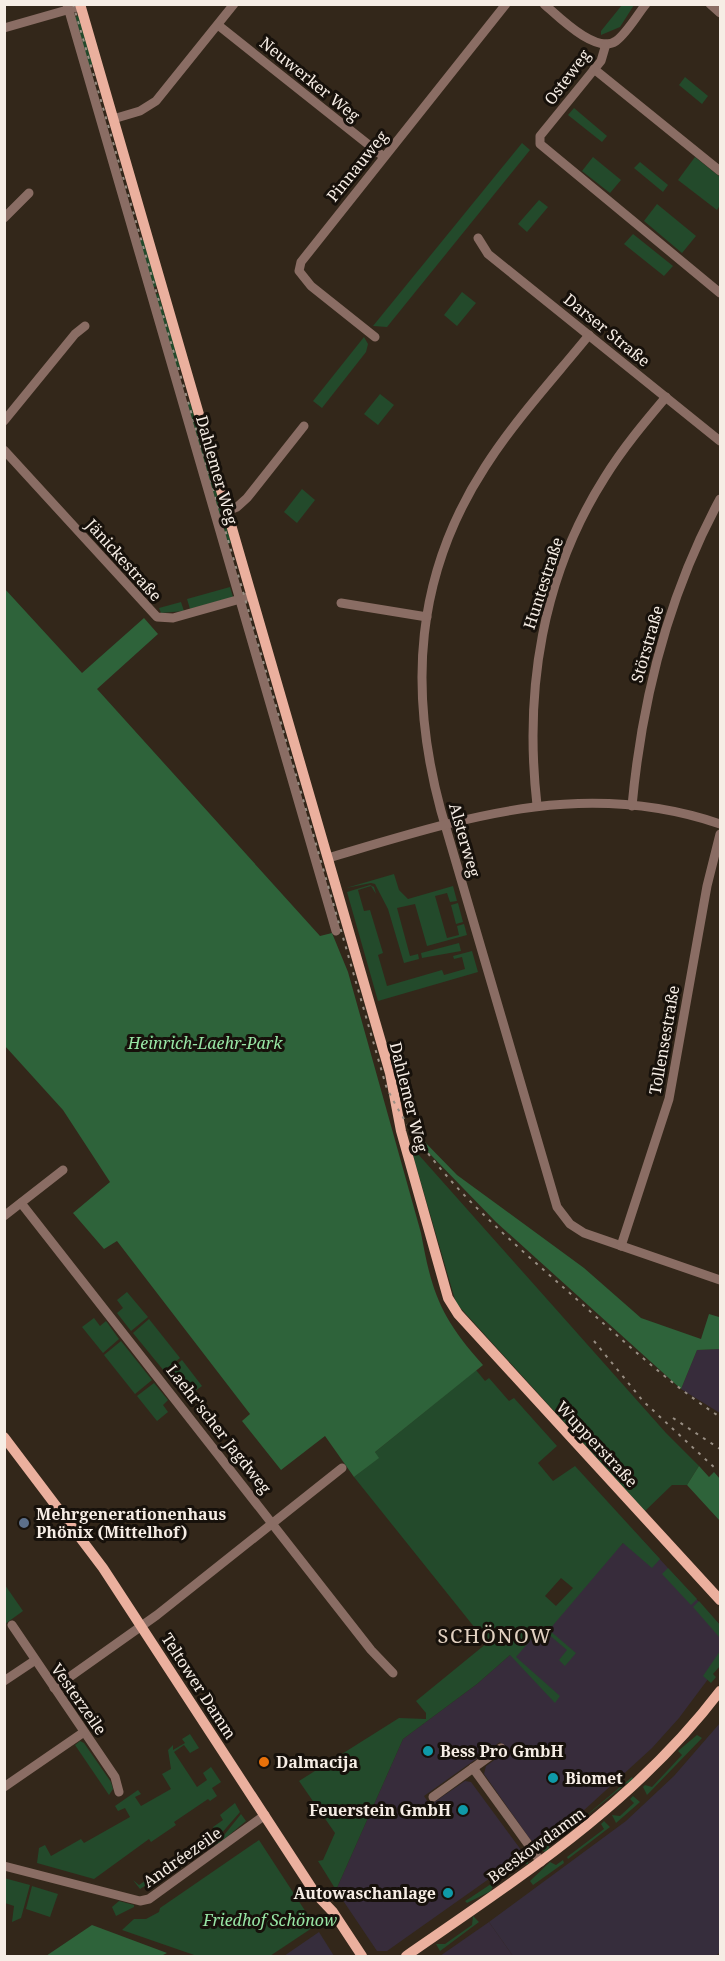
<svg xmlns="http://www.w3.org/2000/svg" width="725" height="1961" viewBox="0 0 725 1961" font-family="'Noto Serif',serif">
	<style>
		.commercial { fill: #372c3b }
		.industrial { fill: #362d3c }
		.green { fill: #234a2b; fill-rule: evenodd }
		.forest { fill: #2e633a }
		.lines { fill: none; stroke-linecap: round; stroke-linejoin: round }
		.minor { stroke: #8a6d64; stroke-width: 9 }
		.major { stroke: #ebb09e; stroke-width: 10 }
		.rail { stroke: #988e83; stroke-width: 2; stroke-dasharray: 3 6; stroke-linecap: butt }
		.service-dot { fill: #5c6f8a; stroke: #17110b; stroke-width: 2 }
		.culture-dot { fill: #0f9aa8; stroke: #17110b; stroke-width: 2 }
		.food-dot { fill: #e8710a; stroke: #17110b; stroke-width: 2 }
		.labels { text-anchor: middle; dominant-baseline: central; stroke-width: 6; stroke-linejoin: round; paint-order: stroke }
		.street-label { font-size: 16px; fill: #f6ede5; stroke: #17110b }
		.park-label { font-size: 16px; font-style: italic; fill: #98e6a5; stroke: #17110b }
		.poi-label { font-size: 16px; font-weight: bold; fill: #f6ede5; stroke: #17110b; text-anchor: start }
		.quarter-label { font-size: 20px; letter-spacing: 1.5px; fill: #e2d1c1; stroke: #17110b }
	</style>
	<rect width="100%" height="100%" fill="#33271a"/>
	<g class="commercial">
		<path d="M720,1349V1413L681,1389L697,1350Z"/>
		<path d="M635,1532L720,1625V1663L679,1718L652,1748L582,1812L535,1846L484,1774L486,1766L507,1751L500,1742L424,1796L430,1805L465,1781L471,1782L524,1854L387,1951H377L336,1890L403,1739L477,1684L510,1655L556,1606Z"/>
		<path d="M489,1922L513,1956H440Z"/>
	</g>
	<g class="industrial">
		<path d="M720,1723V1952L716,1956H513L489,1922L626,1821L674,1776Z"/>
		<path d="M319,1932L334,1956H284Z"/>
	</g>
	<g class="green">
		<path d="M622,5H634L620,27L601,35V31Z"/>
		<path d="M79,15L93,64L89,67L75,17Z"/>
		<path d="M685,77L708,96L702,104L679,85Z"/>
		<path d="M574,108L607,136L602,142L568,115Z"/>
		<path d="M522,143L530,150L387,327L373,326Z"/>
		<path d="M593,157L621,180L610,193L582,171Z"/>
		<path d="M695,157L720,177V205L717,210L678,180Z"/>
		<path d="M640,162L668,185L663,192L634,168Z"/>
		<path d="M539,200L548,207L527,232L518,224Z"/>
		<path d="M657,204L696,236L682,253L644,221Z"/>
		<path d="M633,234L673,266L664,276L624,244Z"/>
		<path d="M143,239L158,285L152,289L139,241Z"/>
		<path d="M462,292L476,303L457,326L444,315Z"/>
		<path d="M158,293L180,364V367H175L155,295Z"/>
		<path d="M364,337L368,344L366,352L322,408L313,401Z"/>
		<path d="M380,394L394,405L378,425L364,414Z"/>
		<path d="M190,402L231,543L228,544L187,403Z"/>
		<path d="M302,489L315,500L297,523L284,512Z"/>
		<path d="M230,587L233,597L190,609L187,599Z"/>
		<path d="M181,602L184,611L161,613L159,608Z"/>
		<path d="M394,874L399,890L408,899L453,886L457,901L450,902L447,893L435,896L447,938L459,935L457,926L464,924L467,935L427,946L415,904L397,908L410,956L418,954L419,959L404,963L388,909L375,884L371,883L346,888Z"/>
		<path d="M370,885L374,887L376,894L371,886L358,890L364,911L370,910L383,953L378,955L387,986L442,970L444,975L465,969L462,957L454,959L453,956L472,951L478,972L378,1001L347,892Z"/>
		<path d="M458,903L463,922L456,924L451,905Z"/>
		<path d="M459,943L461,951L422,958L421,953Z"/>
		<path d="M410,1145L666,1433L699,1466L687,1485H672L645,1511L456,1303Z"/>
		<path d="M127,1292L148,1317L131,1331L117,1313L123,1308L117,1300Z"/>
		<path d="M94,1318L100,1326L106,1321L119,1339L103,1353L82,1327Z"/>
		<path d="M149,1319L180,1358L164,1371L133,1333Z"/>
		<path d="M121,1341L152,1380L135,1394L104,1355Z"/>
		<path d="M182,1360L202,1386L191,1394L186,1387L180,1392L165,1374Z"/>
		<path d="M476,1370L485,1381L489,1378L509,1401L514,1398L557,1446L538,1463L553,1481L575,1466L660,1559L652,1568L623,1543L549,1630L576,1653L565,1666L559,1660L567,1650L541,1628L516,1657L560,1696L555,1703L510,1655L477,1684L403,1739L336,1890L318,1861L323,1860L335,1833L299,1781L399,1718L426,1719V1713L416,1701L487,1643L354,1477L378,1458L375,1452ZM561,1578L573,1588L556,1606L545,1596Z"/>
		<path d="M154,1383L168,1400L163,1405L168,1412L157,1421L137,1396Z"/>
		<path d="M668,1568L697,1599L691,1605L662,1574Z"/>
		<path d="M5,1585L23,1611L5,1624H4Z"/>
		<path d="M699,1601L720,1625V1638L693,1607Z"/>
		<path d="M720,1651V1666L713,1674L716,1677L711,1683L703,1676Z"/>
		<path d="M190,1734L199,1748L190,1753L184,1745L174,1752L197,1787L207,1780L203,1773L211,1767L221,1782L212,1788L217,1796L210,1801L208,1799L174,1822L176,1825L151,1842L149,1839L94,1879L37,1863L39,1848L45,1845L51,1856L81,1839L84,1843L130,1817L125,1808L118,1811L115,1806L138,1790L141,1794L135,1797L141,1806L171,1789L162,1774L171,1769L168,1750L173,1745V1750L185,1743L182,1739Z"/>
		<path d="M697,1735L702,1738L647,1795L643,1787L645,1785L652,1787L682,1755L678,1751Z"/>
		<path d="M80,1741L84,1743L111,1782L113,1789L109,1795L75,1745Z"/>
		<path d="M632,1777L634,1780L631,1784L627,1783L549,1846V1850L545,1852L541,1850L582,1819Z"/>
		<path d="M633,1796L640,1802L616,1823L612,1815L620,1816L634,1803L630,1799Z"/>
		<path d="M235,1803L240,1812L220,1835L186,1858L184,1855L216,1833L213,1827L223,1820L220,1815Z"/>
		<path d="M241,1814L246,1821L222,1841L188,1861L221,1839Z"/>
		<path d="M604,1821L610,1827L568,1859L567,1857L604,1829L601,1824Z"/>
		<path d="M259,1840L315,1926L270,1956H197L122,1930L134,1919H146L159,1912L160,1908Z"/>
		<path d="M178,1859L180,1863L140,1889L133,1880L139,1885Z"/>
		<path d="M527,1860L528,1864H523L493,1886L491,1891L467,1903L465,1901L470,1898Z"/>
		<path d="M563,1860L564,1863L533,1885L530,1881L550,1862L556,1865Z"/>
		<path d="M4,1878L30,1885L21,1918L12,1922L14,1906L5,1903Z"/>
		<path d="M32,1886L58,1894L50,1917L26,1909Z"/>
		<path d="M119,1901L134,1905V1907L116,1916L112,1907Z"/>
		<path d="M473,1916L479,1922L440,1951L436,1944H445L472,1925Z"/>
	</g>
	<g class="forest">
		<path d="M4,588L82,673L144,618L158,634L97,689L320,936L332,933L348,972L421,1233C432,1294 441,1318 483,1365L375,1452L379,1458L354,1477L325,1436L281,1470L242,1421L250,1414L117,1241L104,1249L73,1213L110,1182L63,1110L5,1046Z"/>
		<path d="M418,1135L457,1175L584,1268L641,1318L701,1339L709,1314L719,1317L720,1349L697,1350L681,1389L496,1222L428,1152Z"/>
		<path d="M699,1466L709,1477L714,1472L720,1479V1521L687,1485Z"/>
		<path d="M92,1925L167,1953L161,1956H46Z"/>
	</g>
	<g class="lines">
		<g class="minor">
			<path d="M67,4L336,931"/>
			<path d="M544,4C558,16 596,55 616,41C627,33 637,15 646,4"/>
			<path d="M710,4L720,13"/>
			<path d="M218,25L384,157"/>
			<path d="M4,28L81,6"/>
			<path d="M606,44L601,61L540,136V144L720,293"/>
			<path d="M594,69L720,171"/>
			<path d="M113,119L140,111L156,101L234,4"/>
			<path d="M4,218L29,193"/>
			<path d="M478,238L488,254L720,441"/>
			<path d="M589,335C554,378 515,420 485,467C415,575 408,689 441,811L557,1207L570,1224L584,1233L720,1280"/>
			<path d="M375,337L311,286L299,271L301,262L506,4"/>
			<path d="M4,421L75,334L85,326"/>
			<path d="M4,450L157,617L173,618L251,596"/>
			<path d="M227,511L237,507L247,498L304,426"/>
			<path d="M341,603L427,617"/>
			<path d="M537,805C524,690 542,576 605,477C623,448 644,423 666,397"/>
			<path d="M632,806C642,698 668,595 720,499"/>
			<path d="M328,858C461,819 582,777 720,824"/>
			<path d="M21,1203L371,1650L393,1673"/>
			<path d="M4,1216L63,1170"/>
			<path d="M621,1246L669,1099L707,886L720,834"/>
			<path d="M12,1625L115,1777L119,1792"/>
			<path d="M4,1681L34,1661"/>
			<path d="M54,1688L157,1615L342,1468"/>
			<path d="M473,1768L541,1862"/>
			<path d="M4,1787L84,1732"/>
			<path d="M433,1797L501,1748"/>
			<path d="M4,1866L140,1901L149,1899L265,1815"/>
		</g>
		<g class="major">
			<path d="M80,4L390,1073L401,1131L448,1298L458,1314L720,1600"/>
			<path d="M4,1437L103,1568L315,1893L333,1912L362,1956"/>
			<path d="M406,1956C520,1877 635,1803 720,1691"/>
		</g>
		<g class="rail">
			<path d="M73,4L386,1086C426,1171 504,1234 573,1296C621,1339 667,1382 720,1417"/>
			<path d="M594,1341L643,1401L717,1470"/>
			<path d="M673,1418L720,1449"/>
		</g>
	</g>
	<circle class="service-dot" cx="24" cy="1523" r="6"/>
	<g class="culture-dot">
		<circle cx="428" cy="1751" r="6"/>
		<circle cx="553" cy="1778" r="6"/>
		<circle cx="463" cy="1810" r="6"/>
		<circle cx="448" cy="1893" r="6"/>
	</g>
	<circle class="food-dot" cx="264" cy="1762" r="6"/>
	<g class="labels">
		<g class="street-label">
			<text transform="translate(567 77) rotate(-53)">Osteweg</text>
			<text transform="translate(310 79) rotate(39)">Neuwerker Weg</text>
			<text transform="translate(357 166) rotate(-51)">Pinnauweg</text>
			<text transform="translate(607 330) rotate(39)">Darser Straße</text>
			<text transform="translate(217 470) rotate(74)">Dahlemer Weg</text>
			<text transform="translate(124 560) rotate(48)">Jänickestraße</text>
			<text transform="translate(543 583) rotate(-72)">Huntestraße</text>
			<text transform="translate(647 644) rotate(-74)">Störstraße</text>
			<text transform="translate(465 840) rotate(74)">Alsterweg</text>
			<text transform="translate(664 1040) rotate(-80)">Tollensestraße</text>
			<text transform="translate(409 1097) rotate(76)">Dahlemer Weg</text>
			<text transform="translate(219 1429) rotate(52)">Laehr'scher Jagdweg</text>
			<text transform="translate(597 1444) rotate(47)">Wupperstraße</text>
			<text transform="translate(199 1686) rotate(57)">Teltower Damm</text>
			<text transform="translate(79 1699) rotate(55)">Vesterzeile</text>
			<text transform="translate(536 1845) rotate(-36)">Beeskowdamm</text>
			<text transform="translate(182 1857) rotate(-35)">Andréezeile</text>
		</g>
		<g class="park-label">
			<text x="205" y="1043">Heinrich-Laehr-Park</text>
			<text x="270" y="1920">Friedhof Schönow</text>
		</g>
		<g class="poi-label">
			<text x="36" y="1514">Mehrgenerationenhaus<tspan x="36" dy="18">Phönix (Mittelhof)</tspan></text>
			<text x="440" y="1751">Bess Pro GmbH</text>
			<text x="276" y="1762">Dalmacija</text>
			<text x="565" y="1778">Biomet</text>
			<text x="451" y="1810" text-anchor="end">Feuerstein GmbH</text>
			<text x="436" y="1893" text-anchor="end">Autowaschanlage</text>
		</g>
		<g class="quarter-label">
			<text x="495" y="1635">SCHÖNOW</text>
		</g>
	</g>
	<rect width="725" height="1961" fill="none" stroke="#f6ede5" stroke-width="12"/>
</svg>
